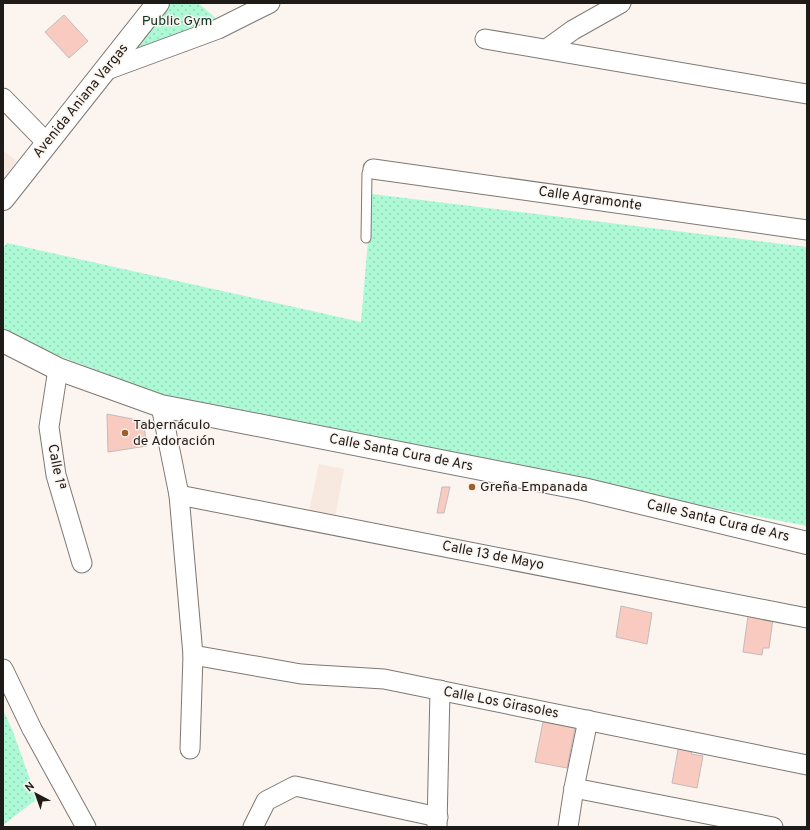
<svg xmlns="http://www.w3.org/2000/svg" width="810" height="830" viewBox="0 0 810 830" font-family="Overpass,sans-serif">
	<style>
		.built { fill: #f7e9df }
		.green { fill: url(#green-dots) }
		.building { fill: #f9cabf; stroke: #c3bbb9 }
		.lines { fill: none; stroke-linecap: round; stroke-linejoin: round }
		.lane-casing { stroke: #7e7873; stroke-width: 11 }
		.street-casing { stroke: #7e7873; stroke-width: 21 }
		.secondary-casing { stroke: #7e7873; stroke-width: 24 }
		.lane { stroke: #fff; stroke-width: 9 }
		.street { stroke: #fff; stroke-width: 19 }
		.secondary { stroke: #fff; stroke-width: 22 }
		.poi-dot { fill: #9f5e2a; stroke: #fbf4ef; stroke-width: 1.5 }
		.labels { text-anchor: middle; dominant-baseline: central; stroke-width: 3; stroke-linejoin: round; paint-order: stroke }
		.park-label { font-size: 14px; fill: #103425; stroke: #fbf4ef }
		.street-label { font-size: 14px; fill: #1e1b19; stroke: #fbf4ef }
		.poi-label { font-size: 14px; fill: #1e1b19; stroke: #fbf4ef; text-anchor: start }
	</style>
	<defs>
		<pattern id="green-dots" width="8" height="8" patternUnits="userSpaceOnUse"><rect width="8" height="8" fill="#adf9d5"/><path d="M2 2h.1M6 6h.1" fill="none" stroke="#94d5b6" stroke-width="1.8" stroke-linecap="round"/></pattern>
	</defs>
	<rect width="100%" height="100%" fill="#fbf4ef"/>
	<g class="built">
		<path d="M3,150L17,161L3,179Z"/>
		<path d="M319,464L344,469L334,523L308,516Z"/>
	</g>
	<g class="green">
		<path d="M169,3H198L223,24L110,67Z"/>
		<path d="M372,194L807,247V526L449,456L166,397L23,342L3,331V248L7,243L361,322Z"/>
		<path d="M3,710L12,729L37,799L3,825Z"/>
	</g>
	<g class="building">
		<path d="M64,15L88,41L69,58L45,32Z"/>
		<path d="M107,414L143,421L147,446L108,452Z"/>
		<path d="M442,487H450L444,513H437Z"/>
		<path d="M621,606L652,613L647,644L616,637Z"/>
		<path d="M748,616L773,619L769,648H763L762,655L743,652Z"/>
		<path d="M543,722L575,728L567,768L535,762Z"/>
		<path d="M679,744L693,746L691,754L703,756L697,788L672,783Z"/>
	</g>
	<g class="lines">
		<g class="lane-casing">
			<path id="lane" d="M366,238L367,173L373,169"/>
		</g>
		<g class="street-casing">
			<g id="street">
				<path d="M485,39L807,94"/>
				<path d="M548,48L573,30L621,3"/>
				<path d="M104,71L218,29L270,3"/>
				<path d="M3,98L47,143"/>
				<path d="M373,169L807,230"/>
				<path d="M58,369L49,427L56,475L82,563"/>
				<path d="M161,406L179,495L193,655L190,749"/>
				<path d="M179,495L807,618"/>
				<path d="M193,655L301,674L384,679L807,765"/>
				<path d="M3,669L32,729L86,827"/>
				<path d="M574,788L773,827"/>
				<path d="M253,827L266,801L295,786L438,817"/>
				<path d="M437,827L440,690"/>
				<path d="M568,827L574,788L588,720"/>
			</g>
		</g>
		<g class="secondary-casing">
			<g id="secondary">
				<path d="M3,199L158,3"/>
				<path d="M3,341L58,369L161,406L583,489L807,543"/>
			</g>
		</g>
		<use href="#lane" class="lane"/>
		<use href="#street" class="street"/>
		<use href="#secondary" class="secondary"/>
	</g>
	<g class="poi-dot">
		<circle cx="125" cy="433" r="4"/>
		<circle cx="472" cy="487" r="4"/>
	</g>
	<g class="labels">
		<g class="park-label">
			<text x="177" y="21">Public Gym</text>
		</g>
		<g class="street-label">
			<text transform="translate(81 101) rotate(-51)">Avenida Aniana Vargas</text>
			<text transform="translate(590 199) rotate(8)">Calle Agramonte</text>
			<text transform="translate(401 453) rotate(11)">Calle Santa Cura de Ars</text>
			<text transform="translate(56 467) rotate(79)">Calle 1ª</text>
			<text transform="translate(718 521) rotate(13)">Calle Santa Cura de Ars</text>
			<text transform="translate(493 556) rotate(11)">Calle 13 de Mayo</text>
			<text transform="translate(501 703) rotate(11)">Calle Los Girasoles</text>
		</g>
		<g class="poi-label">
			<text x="133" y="425">Tabernáculo<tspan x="133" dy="16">de Adoración</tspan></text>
			<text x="480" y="487">Greña Empanada</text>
		</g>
	</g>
	<rect width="810" height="830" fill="none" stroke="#1e1b19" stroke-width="8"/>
	<g transform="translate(36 794) rotate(319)" stroke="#fbf4ef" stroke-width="3" paint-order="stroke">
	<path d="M0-3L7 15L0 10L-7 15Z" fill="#1e1b19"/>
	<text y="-6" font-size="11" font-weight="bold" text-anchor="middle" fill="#1e1b19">N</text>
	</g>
</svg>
